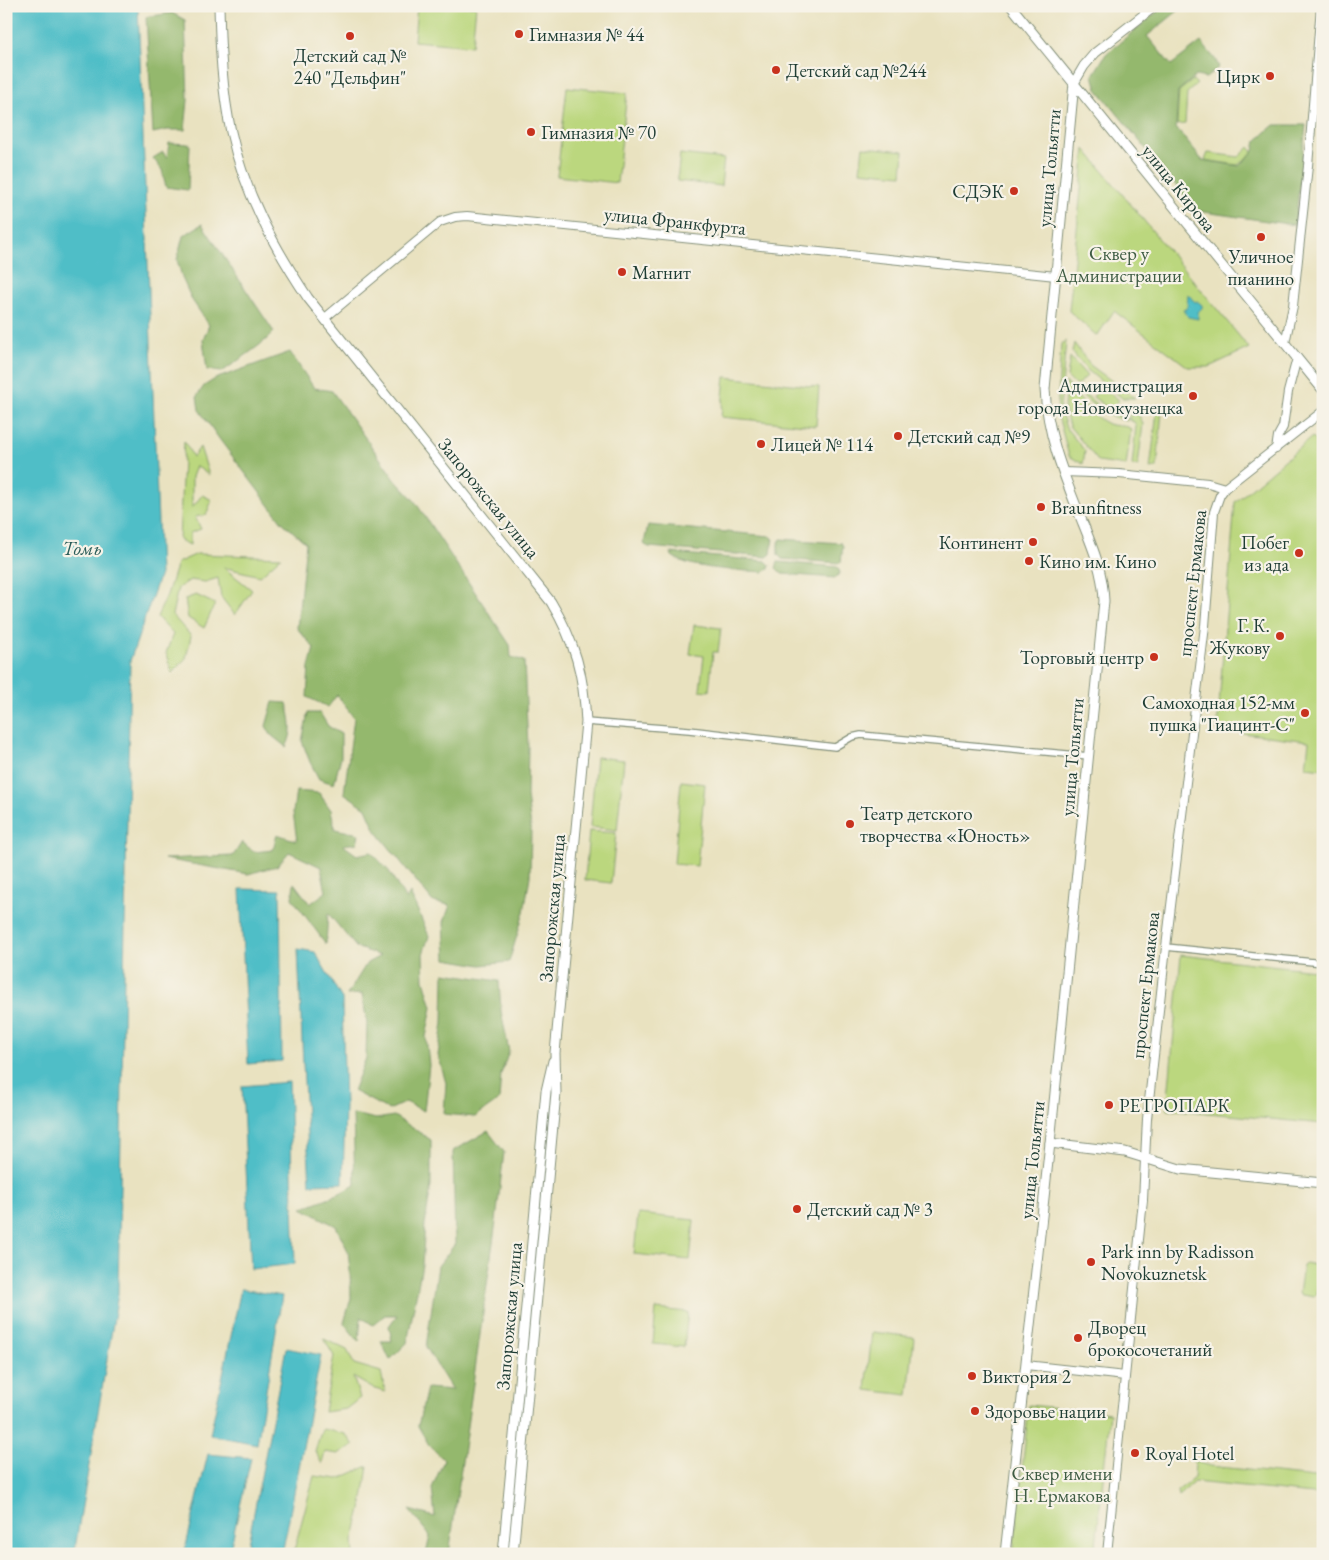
<svg xmlns="http://www.w3.org/2000/svg" width="1329" height="1560" viewBox="0 0 1329 1560" font-family="'EB Garamond',serif">
	<style>
		.green { fill: #bbd77e; stroke: #6d8a59 }
		.forest { fill: #94b86d; stroke: #5a7a50 }
		.water { fill: #50bec7; stroke: #387e7e }
		.lines { fill: none; stroke-linecap: round; stroke-linejoin: round }
		.minor-casing { stroke: #84907a; stroke-width: 8 }
		.tertiary-casing { stroke: #84907a; stroke-width: 10 }
		.secondary-casing { stroke: #84907a; stroke-width: 11 }
		.primary-casing { stroke: #84907a; stroke-width: 11 }
		.minor { stroke: #fff; stroke-width: 5.5 }
		.tertiary { stroke: #fff; stroke-width: 8 }
		.secondary { stroke: #fff; stroke-width: 9 }
		.primary { stroke: #fff; stroke-width: 9 }
		.poi-dot { fill: #c8321e; stroke: #f7f3e8; stroke-width: 2 }
		.labels { text-anchor: middle; dominant-baseline: central; stroke-width: 4.5; stroke-linejoin: round; paint-order: stroke }
		.poi-label { font-size: 19px; fill: #1f3d34; stroke: #f7f3e8; text-anchor: start }
		.street-label { font-size: 19px; fill: #1f3d34; stroke: #f7f3e8 }
		.park-label { font-size: 19px; fill: #3e5c43; stroke: #f7f3e8 }
		.water-label { font-size: 20px; font-style: italic; fill: #2b5d59; stroke: #f7f3e8 }
	</style>
	<rect width="100%" height="100%" fill="#f7f3e8"/>
	<filter id="ink" filterUnits="userSpaceOnUse"><feTurbulence type="fractalNoise" baseFrequency=".02" numOctaves="2"/><feDisplacementMap in="SourceGraphic" scale="10" xChannelSelector="R" yChannelSelector="G"/><feConvolveMatrix kernelMatrix="1 2 1 2 8 2 1 2 1" color-interpolation-filters="sRGB"/></filter>
	<filter id="wash" filterUnits="userSpaceOnUse"><feTurbulence type="fractalNoise" baseFrequency=".0096" numOctaves="4" result="noise"/><feDisplacementMap in="SourceGraphic" scale="20" xChannelSelector="R" yChannelSelector="G"/><feGaussianBlur stdDeviation="1.12" result="paint"/><feColorMatrix in="noise" values="0 0 0 0 0 0 0 0 0 0 0 0 0 0 0 0 0 1.4 0 .05"/><feComposite in="paint" operator="in"/></filter>
	<g filter="url(#wash)">
		<rect width="100%" height="100%" fill="#e9e2c0"/>
		<g class="green">
			<path d="M417,6H476L472,46L414,41Z"/>
			<path d="M1193,80L1197,84L1187,93L1185,124L1177,125L1179,91Z"/>
			<path d="M567,87L627,93L617,183L557,176Z"/>
			<path d="M863,147L904,151L902,175L860,171Z"/>
			<path d="M1249,147L1253,152L1238,165L1205,160L1208,153L1239,157Z"/>
			<path d="M1085,149L1249,348L1209,367H1188L1114,311L1097,336L1069,311Z"/>
			<path d="M680,154L724,159L721,186L677,181Z"/>
			<path d="M1066,341L1060,408L1066,428L1085,451L1083,464L1069,456L1057,412L1061,344Z"/>
			<path d="M1074,343L1090,365L1135,398H1122L1086,369L1072,352Z"/>
			<path d="M1070,357L1087,376L1076,386L1067,377Z"/>
			<path d="M725,377L819,387L816,426L721,417Z"/>
			<path d="M1066,382C1077,395 1092,417 1108,424C1116,427 1124,424 1131,429L1126,466L1099,462L1069,426L1064,408Z"/>
			<path d="M1101,386L1119,400L1111,410L1093,397Z"/>
			<path d="M1079,387C1092,403 1107,414 1128,418L1127,421C1106,416 1091,406 1077,389Z"/>
			<path d="M1131,408L1137,411L1143,424L1138,466H1132L1136,425L1134,422L1129,420Z"/>
			<path d="M1162,410L1157,468L1150,469L1157,412Z"/>
			<path d="M1312,437L1323,450V769L1306,767L1309,741L1217,730L1235,502Z"/>
			<path d="M184,441L193,457L200,447L209,475L196,466L192,477V508L202,495L212,500L206,515L195,517L201,529L190,533V545L179,540Z"/>
			<path d="M197,554L281,557L260,576L223,567L252,590L235,615L221,597L218,578L205,582L190,580L178,588L172,615L191,636L186,658L172,673L166,653L173,634L157,617L167,595L177,563Z"/>
			<path d="M196,595L215,604L204,628L188,618L185,599Z"/>
			<path d="M694,625L721,628L718,652H713L709,691L700,690L704,656L690,654Z"/>
			<path d="M596,757L624,760L617,830L590,827Z"/>
			<path d="M681,781L705,784L697,866L674,864Z"/>
			<path d="M589,831L616,833L611,883L585,880Z"/>
			<path d="M1181,955L1323,971V1124L1167,1109Z"/>
			<path d="M638,1214L694,1220L690,1260L634,1254Z"/>
			<path d="M1306,1263L1318,1266L1321,1268L1317,1294L1314,1297L1302,1295L1299,1293L1303,1266Z"/>
			<path d="M656,1309L688,1312L684,1347L653,1344Z"/>
			<path d="M872,1332L914,1337L908,1395L866,1390Z"/>
			<path d="M324,1339L347,1350L354,1364L381,1372L385,1392L372,1388L353,1377L360,1398L346,1409L324,1412L334,1356Z"/>
			<path d="M1029,1405L1110,1413L1095,1554H1013Z"/>
			<path d="M322,1429L345,1434L354,1445L338,1454L325,1452L322,1464L315,1451Z"/>
			<path d="M1191,1458L1196,1462L1210,1466L1323,1478V1495L1194,1482L1178,1496L1177,1491L1194,1478L1195,1464L1191,1460Z"/>
			<path d="M368,1466L362,1505L353,1541L354,1554H293L314,1476L339,1479Z"/>
		</g>
		<g class="forest">
			<path d="M1164,6H1184L1147,36L1171,65L1201,42L1215,59L1219,67L1206,78L1196,76L1178,91L1176,128L1202,160L1239,166L1254,151L1256,141L1274,125H1306L1295,225L1197,211L1097,89L1093,75L1106,54Z"/>
			<path d="M172,13L185,20L188,100L185,130H167L153,133L146,17Z"/>
			<path d="M169,143L190,144L188,190L166,187L162,170L153,158L163,152L167,158Z"/>
			<path d="M202,224L274,332C259,348 239,359 222,372L207,370L203,340L209,325L192,300L183,280L177,260L183,236Z"/>
			<path d="M290,352L314,388L332,391L396,481L414,500L510,645L511,657L524,661L528,747L527,796L531,828L530,876L524,912L509,962L481,965L446,959L444,922L450,905L433,902L376,831L366,808L344,793L354,718L337,695L328,707L307,697L309,667L314,648L297,628L306,543L282,522L220,440L199,410L197,396L204,386L215,379Z"/>
			<path d="M648,525L770,536L773,538L771,554L767,557L649,547L645,545L644,543Z"/>
			<path d="M781,539L841,543L843,546L841,562L840,563L782,559L778,555V544Z"/>
			<path d="M671,553L766,561L770,565L769,569L764,572C740,570 690,570 672,556Z"/>
			<path d="M778,562L837,567L840,572L836,578L782,574L776,568Z"/>
			<path d="M273,702L287,703C291,719 294,733 286,747L271,735L266,726Z"/>
			<path d="M308,713H320L328,726L341,734V757L334,784L319,779L310,762L302,741Z"/>
			<path d="M296,791L319,793L331,810L335,829L359,834L357,843L343,845L357,855L371,852L389,871L406,900L410,893L429,936L423,954L424,980L432,1007L426,1037L429,1065L424,1111L406,1102L389,1110L353,1091L366,1058L367,1023L362,994L347,995L367,963L380,956L356,947L328,913L326,944L292,898L294,883L310,904L326,892L321,867L289,852L277,866L248,874L164,859L233,856L242,842L254,852L273,850L277,834L297,841L293,812Z"/>
			<path d="M444,973L499,981L501,1011L509,1051L501,1074L499,1100L475,1117L444,1114L446,1083L438,1055L443,1023Z"/>
			<path d="M353,1114L376,1119L394,1116L431,1140V1186L425,1224L422,1265L407,1343L390,1360L381,1341H392L389,1326L397,1315H385L373,1325L361,1317L359,1342L344,1323L351,1298L350,1271L348,1251L336,1226L302,1208L338,1194L355,1185Z"/>
			<path d="M488,1131L504,1152L496,1221L449,1554H426L430,1536L409,1510L435,1517L432,1488L444,1460L429,1445L418,1426L427,1388L452,1390L426,1347L438,1266L455,1244L453,1151Z"/>
		</g>
		<g class="water">
			<path d="M6,6H138L160,574L130,661L118,1294L74,1554H6Z"/>
			<path d="M1188,294L1195,302L1197,301L1202,305V308L1198,312V319L1188,317L1183,309L1187,308Z"/>
			<path d="M240,889L280,890L282,1061L248,1064Z"/>
			<path d="M298,949L315,952L342,999L345,1106L343,1183L310,1184L303,1064Z"/>
			<path d="M289,1082L295,1264L251,1269L242,1086Z"/>
			<path d="M241,1289L282,1296L257,1444L210,1435Z"/>
			<path d="M286,1348L321,1355L282,1554H246Z"/>
			<path d="M208,1454L251,1458L229,1554H184Z"/>
		</g>
	</g>
	<g filter="url(#ink)">
		<g class="lines">
			<g class="minor-casing">
				<g id="minor">
					<path d="M586,722L689,730L835,747L852,737L861,735L1089,756"/>
					<path d="M1166,947L1323,963"/>
				</g>
			</g>
			<g class="tertiary-casing">
				<g id="tertiary">
					<path d="M325,318L440,222L455,217L467,216L1056,276"/>
					<path d="M1285,343L1293,306L1308,166L1321,6"/>
					<path d="M1276,449L1278,436L1283,427L1288,392L1297,358"/>
					<path d="M1063,472L1119,474L1208,483L1225,488"/>
					<path d="M1026,1365L1125,1376"/>
					<path d="M1107,1554L1143,1200L1147,1119L1166,947L1205,626L1214,512L1220,495L1225,488L1323,411"/>
				</g>
			</g>
			<g class="secondary-casing">
				<g id="secondary">
					<path d="M1050,1143L1125,1152L1180,1169L1323,1183"/>
					<path d="M1005,1554L1050,1143L1104,601C1103,572 1093,548 1082,521C1065,478 1047,436 1045,389L1074,83L1084,66L1095,53L1155,6"/>
				</g>
			</g>
			<g class="primary-casing">
				<g id="primary">
					<path d="M219,6C220,48 222,90 231,132C244,192 274,247 308,298L551,602C575,642 584,675 586,722L555,1053L556,1093L513,1554"/>
					<path d="M1011,6L1323,390"/>
					<path d="M503,1554L546,1091L553,1061"/>
				</g>
			</g>
			<use href="#minor" class="minor"/>
			<use href="#tertiary" class="tertiary"/>
			<use href="#secondary" class="secondary"/>
			<use href="#primary" class="primary"/>
		</g>
	</g>
	<g class="poi-dot">
		<circle cx="519" cy="34" r="5"/>
		<circle cx="350" cy="36" r="5"/>
		<circle cx="776" cy="70" r="5"/>
		<circle cx="1270" cy="76" r="5"/>
		<circle cx="531" cy="132" r="5"/>
		<circle cx="1014" cy="191" r="5"/>
		<circle cx="1261" cy="237" r="5"/>
		<circle cx="622" cy="272" r="5"/>
		<circle cx="1193" cy="396" r="5"/>
		<circle cx="898" cy="436" r="5"/>
		<circle cx="761" cy="444" r="5"/>
		<circle cx="1041" cy="507" r="5"/>
		<circle cx="1033" cy="542" r="5"/>
		<circle cx="1299" cy="553" r="5"/>
		<circle cx="1029" cy="561" r="5"/>
		<circle cx="1280" cy="636" r="5"/>
		<circle cx="1154" cy="657" r="5"/>
		<circle cx="1305" cy="713" r="5"/>
		<circle cx="850" cy="824" r="5"/>
		<circle cx="1109" cy="1105" r="5"/>
		<circle cx="797" cy="1209" r="5"/>
		<circle cx="1091" cy="1262" r="5"/>
		<circle cx="1078" cy="1338" r="5"/>
		<circle cx="972" cy="1376" r="5"/>
		<circle cx="975" cy="1411" r="5"/>
		<circle cx="1135" cy="1453" r="5"/>
	</g>
	<g class="labels">
		<g class="poi-label">
			<text x="529" y="34">Гимназия № 44</text>
			<text x="350" y="55" text-anchor="middle">Детский сад №<tspan x="350" dy="22">240 "Дельфин"</tspan></text>
			<text x="786" y="70">Детский сад №244</text>
			<text x="1260" y="76" text-anchor="end">Цирк</text>
			<text x="541" y="132">Гимназия № 70</text>
			<text x="1004" y="191" text-anchor="end">СДЭК</text>
			<text x="1261" y="256" text-anchor="middle">Уличное<tspan x="1261" dy="22">пианино</tspan></text>
			<text x="632" y="272">Магнит</text>
			<text x="1183" y="385" text-anchor="end">Администрация<tspan x="1183" dy="22">города Новокузнецка</tspan></text>
			<text x="908" y="436">Детский сад №9</text>
			<text x="771" y="444">Лицей № 114</text>
			<text x="1051" y="507">Braunfitness</text>
			<text x="1023" y="542" text-anchor="end">Континент</text>
			<text x="1289" y="542" text-anchor="end">Побег<tspan x="1289" dy="22">из ада</tspan></text>
			<text x="1039" y="561">Кино им. Кино</text>
			<text x="1270" y="625" text-anchor="end">Г. К.<tspan x="1270" dy="22">Жукову</tspan></text>
			<text x="1144" y="657" text-anchor="end">Торговый центр</text>
			<text x="1295" y="702" text-anchor="end">Самоходная 152-мм<tspan x="1295" dy="22">пушка "Гиацинт-С"</tspan></text>
			<text x="860" y="813">Театр детского<tspan x="860" dy="22">творчества «Юность»</tspan></text>
			<text x="1119" y="1105">РЕТРОПАРК</text>
			<text x="807" y="1209">Детский сад № 3</text>
			<text x="1101" y="1251">Park inn by Radisson<tspan x="1101" dy="22">Novokuznetsk</tspan></text>
			<text x="1088" y="1327">Дворец<tspan x="1088" dy="22">брокосочетаний</tspan></text>
			<text x="982" y="1376">Виктория 2</text>
			<text x="985" y="1411">Здоровье нации</text>
			<text x="1145" y="1453">Royal Hotel</text>
		</g>
		<g class="street-label">
			<text transform="translate(1049 168) rotate(-85)">улица Тольятти</text>
			<text transform="translate(1179 188) rotate(51)">улица Кирова</text>
			<text transform="translate(675 221) rotate(6)">улица Франкфурта</text>
			<text transform="translate(489 498) rotate(51)">Запорожская улица</text>
			<text transform="translate(1192 583) rotate(-84)">проспект Ермакова</text>
			<text transform="translate(1072 757) rotate(-85)">улица Тольятти</text>
			<text transform="translate(552 908) rotate(-85)">Запорожская улица</text>
			<text transform="translate(1145 985) rotate(-84)">проспект Ермакова</text>
			<text transform="translate(1032 1160) rotate(-84)">улица Тольятти</text>
			<text transform="translate(509 1316) rotate(-85)">Запорожская улица</text>
		</g>
		<g class="park-label">
			<text x="1119" y="253">Сквер у<tspan x="1119" dy="22">Администрации</tspan></text>
			<text x="1062" y="1473">Сквер имени<tspan x="1062" dy="22">Н. Ермакова</tspan></text>
		</g>
		<g class="water-label">
			<text x="82" y="548">Томь</text>
		</g>
	</g>
	<rect width="1329" height="1560" fill="none" stroke="#f7f3e8" stroke-width="25"/>
</svg>
